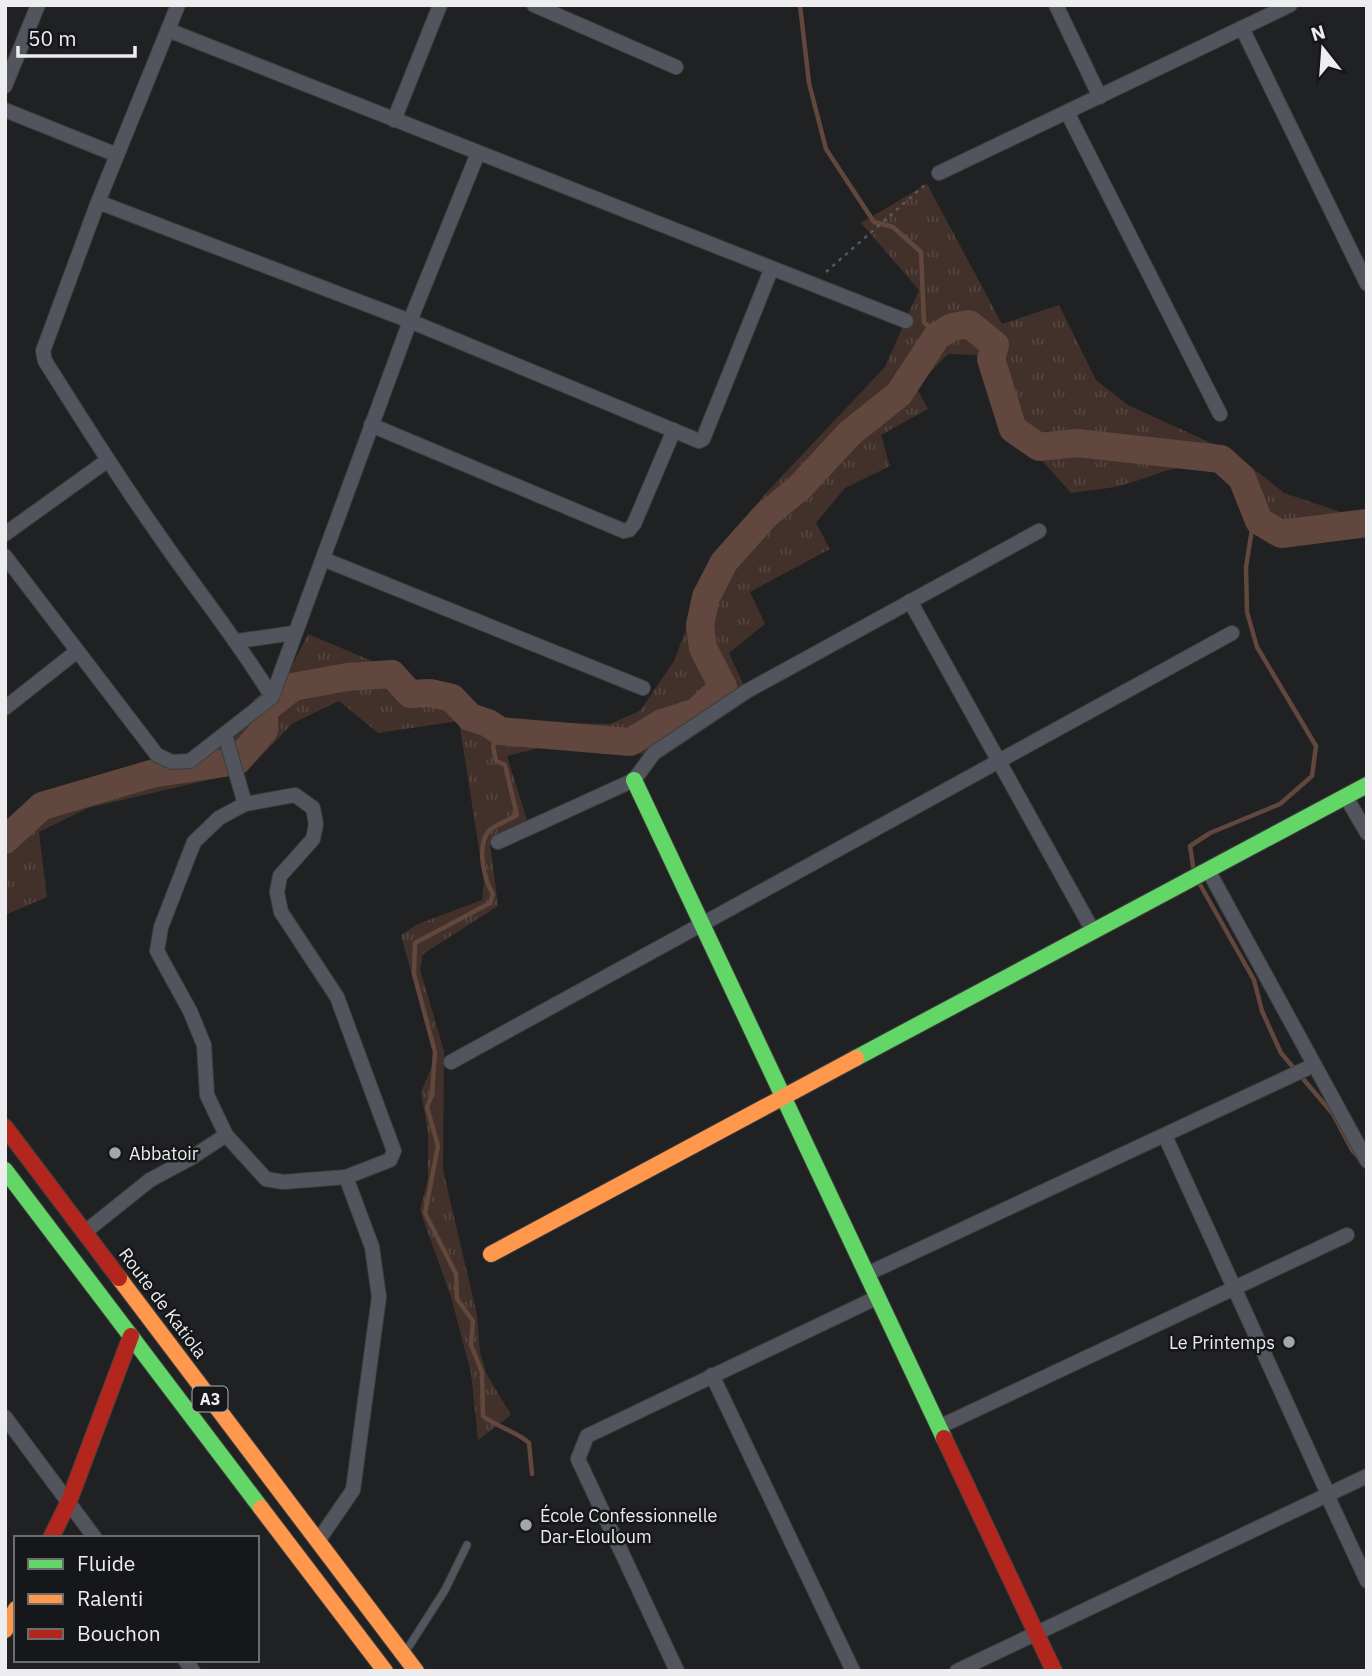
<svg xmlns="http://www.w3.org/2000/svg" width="1372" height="1676" viewBox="0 0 1372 1676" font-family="'IBM Plex Sans',sans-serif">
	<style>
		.grass { fill: url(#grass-tufts) }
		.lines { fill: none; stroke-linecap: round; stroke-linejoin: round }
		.stream { stroke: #61473d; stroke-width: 4.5 }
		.river { stroke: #61473d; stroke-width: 28 }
		.lane-casing { stroke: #3d3e3f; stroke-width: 9 }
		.street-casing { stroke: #3d3e3f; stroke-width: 16 }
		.fast-casing { stroke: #3d3e3f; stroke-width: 18 }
		.slow-casing { stroke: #3d3e3f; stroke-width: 18 }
		.jam-casing { stroke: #3d3e3f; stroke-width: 18 }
		.path { stroke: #56585d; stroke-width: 2.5; stroke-dasharray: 3.5 5; stroke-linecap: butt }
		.lane { stroke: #52555d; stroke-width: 7 }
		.street { stroke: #52555d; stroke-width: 14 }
		.fast { stroke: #63d668; stroke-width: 16 }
		.slow { stroke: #ff974d; stroke-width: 16 }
		.jam { stroke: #b3261e; stroke-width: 16 }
		.poi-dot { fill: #a5a6a7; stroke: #16171a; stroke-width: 2.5 }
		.labels { text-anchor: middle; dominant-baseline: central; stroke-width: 5; stroke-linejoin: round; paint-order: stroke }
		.shield { fill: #16171a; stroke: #acadaf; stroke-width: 2 }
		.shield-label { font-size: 16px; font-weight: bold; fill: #ededef }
		.poi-label { font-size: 18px; fill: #ededef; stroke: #16171a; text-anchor: start }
		.street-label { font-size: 18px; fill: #ededef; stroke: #16171a }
	</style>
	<defs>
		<pattern id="grass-tufts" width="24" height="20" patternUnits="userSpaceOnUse" patternTransform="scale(1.75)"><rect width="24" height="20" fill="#41312a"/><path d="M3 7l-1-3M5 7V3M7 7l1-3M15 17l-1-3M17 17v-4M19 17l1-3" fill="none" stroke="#54453f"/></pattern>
	</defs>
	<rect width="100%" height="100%" fill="#202122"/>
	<path class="grass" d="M927,184L1002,324L1059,305L1096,380L1128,405L1235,454L1284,493L1350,515L1367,513V530L1306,540C1276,521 1254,490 1222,473C1189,457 1162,473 1130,483C1111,489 1090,490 1071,493L1006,420L991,370L978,355L948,354L916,387L928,409L881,435L890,466L845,488L816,523L830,549L750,592L765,624L729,653L745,688L644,754L539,748L507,756L527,820L490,844L498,906L423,954L420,969L444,1051L443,1170L477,1315L480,1352L486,1373L511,1415L478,1440L471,1373L451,1297L420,1210L428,1179V1133L421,1092L435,1059L401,935L418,924L482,900L484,881L459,721L378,733L339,701L293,723L247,771L88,808L39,832L47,897L5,915V826L71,785L203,761L271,707L308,634L516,722L610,724L640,711L674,661L712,561L765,494L885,367L919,290L861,223Z"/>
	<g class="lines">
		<g class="stream">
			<path d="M800,5L809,83L826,149L874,222L893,227L921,252L924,322L937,336"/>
			<path d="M500,731L493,746L496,761L505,765L517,815C509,820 498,824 491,829C475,843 484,879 493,894L490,903L415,943L414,974L435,1052L432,1095L427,1107L438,1146L425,1213L456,1274L457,1299L473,1321L471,1345L482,1372L483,1416C498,1428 515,1430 529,1443L532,1474"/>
			<path d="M1194,873L1190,846L1210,833L1280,804L1312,776L1316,746L1257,647L1247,612L1246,567L1255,510"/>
			<path d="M1198,881L1254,980L1262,1011L1281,1053L1333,1114L1352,1150L1359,1158"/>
		</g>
		<path class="river" d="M5,840L42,806L151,774L237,761L264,730V710L293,687L347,677L392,674L410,694L430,693L452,698L470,717L488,723L500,731L630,742L662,723L696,712L723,687L703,648L700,625L706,597L724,562L766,515L799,488L850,433L899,394L937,336L952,327L969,324L995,345L991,359L1013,429L1039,447L1077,443L1221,459L1242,478L1259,521L1281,534L1367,523"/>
		<g class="lane-casing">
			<path id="lane" d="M406,1651L445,1590L467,1545"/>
		</g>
		<g class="street-casing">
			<g id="street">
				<path d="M178,5L98,202L43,351L45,361C81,418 117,476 156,531C194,587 237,639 272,697"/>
				<path d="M534,5L676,67"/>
				<path d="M1056,5L1100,97"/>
				<path d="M1242,28L1367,284"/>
				<path d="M168,30L906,321"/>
				<path d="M5,86L38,5"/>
				<path d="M5,110L117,155"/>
				<path d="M1067,112L1220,414"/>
				<path d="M394,120L440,5"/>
				<path d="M939,173L1290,5"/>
				<path d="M98,202L410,321L699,441L703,439L771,270"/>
				<path d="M371,425L624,531L629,530L634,524L674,430"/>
				<path d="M5,534L108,460"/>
				<path d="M5,556L157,755L172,762L190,761L272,697L410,321L478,153"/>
				<path d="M323,559L643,688"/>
				<path d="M910,601L1093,931"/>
				<path d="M238,641L294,633"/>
				<path d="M5,708L76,652"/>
				<path d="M225,735L245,804L295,795L313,808L316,824L313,839L280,876L277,892L281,912L337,997L394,1151L390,1160L346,1177"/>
				<path d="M1346,797L1367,833"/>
				<path d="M245,804L219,818L194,842L161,927L157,951L190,1011L204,1045L207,1095L226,1135L266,1179L283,1182L346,1177L372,1247L379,1297L353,1490L318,1541"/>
				<path d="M498,842L634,780L654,753L747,691L1039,531"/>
				<path d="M1208,870L1367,1161"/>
				<path d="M451,1062L1232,633"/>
				<path d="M1165,1136L1328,1494"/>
				<path d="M85,1232L150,1180L191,1158L226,1135"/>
				<path d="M867,1274L1314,1065"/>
				<path d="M712,1375L853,1671"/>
				<path d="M5,1417L95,1538"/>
				<path d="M939,1427L1347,1235"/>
				<path d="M1327,1495L1367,1581"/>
				<path d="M185,1660L193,1671"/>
				<path d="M677,1671L578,1459L587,1436L878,1297"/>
				<path d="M957,1671L1367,1476"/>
			</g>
		</g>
		<g class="fast-casing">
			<g id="fast">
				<path d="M634,780L944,1438"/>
				<path d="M856,1058L1367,785"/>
				<path d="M5,1170L261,1508"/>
			</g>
		</g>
		<g class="slow-casing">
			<g id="slow">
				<path d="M491,1254L856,1058"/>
				<path d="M119,1278L416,1671"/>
				<path d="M261,1508L385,1671"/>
				<path d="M5,1630L16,1609"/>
			</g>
		</g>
		<g class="jam-casing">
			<g id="jam">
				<path d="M5,1127L119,1278"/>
				<path d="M944,1438L1054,1671"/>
				<path d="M51,1538L69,1501L131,1336"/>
			</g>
		</g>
		<path class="path" d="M826,272L928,182"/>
		<use href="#lane" class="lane"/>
		<use href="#street" class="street"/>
		<use href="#fast" class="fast"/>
		<use href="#slow" class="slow"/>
		<use href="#jam" class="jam"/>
	</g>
	<g class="poi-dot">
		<circle cx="115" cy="1153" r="7"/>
		<circle cx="1289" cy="1342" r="7"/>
		<circle cx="526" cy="1525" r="7"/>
	</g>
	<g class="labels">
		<rect class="shield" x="192.5" y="1386.5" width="35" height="25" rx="5"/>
		<g class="shield-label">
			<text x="210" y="1399">A3</text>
		</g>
		<g class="poi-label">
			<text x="129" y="1153">Abbatoir</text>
			<text x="1275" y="1342" text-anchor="end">Le Printemps</text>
			<text x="540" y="1515">École Confessionnelle<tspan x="540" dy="21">Dar-Elouloum</tspan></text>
		</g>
		<g class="street-label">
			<text transform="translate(163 1303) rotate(53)">Route de Katiola</text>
		</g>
	</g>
	<rect width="1372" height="1676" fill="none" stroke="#ededef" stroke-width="14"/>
	<rect x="14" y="1536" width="245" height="126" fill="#16171a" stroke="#6c6d6f" stroke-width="2"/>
	<rect x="28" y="1559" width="35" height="10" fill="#63d668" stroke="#6c6d6f" stroke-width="2"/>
	<text x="77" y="1571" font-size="21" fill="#ededef">Fluide</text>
	<rect x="28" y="1594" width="35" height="10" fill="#ff974d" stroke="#6c6d6f" stroke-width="2"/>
	<text x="77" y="1606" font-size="21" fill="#ededef">Ralenti</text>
	<rect x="28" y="1629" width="35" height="10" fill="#b3261e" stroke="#6c6d6f" stroke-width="2"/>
	<text x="77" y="1641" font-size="21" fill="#ededef">Bouchon</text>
	<g transform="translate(1323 49) rotate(343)" stroke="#16171a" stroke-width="5" paint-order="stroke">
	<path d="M0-5L12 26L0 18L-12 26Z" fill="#ededef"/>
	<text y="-10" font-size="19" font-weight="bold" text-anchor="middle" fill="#ededef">N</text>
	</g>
	<path d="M18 46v10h117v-10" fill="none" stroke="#ededef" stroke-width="3.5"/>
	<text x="28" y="46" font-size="21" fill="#ededef" stroke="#16171a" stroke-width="5" paint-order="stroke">50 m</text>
</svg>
